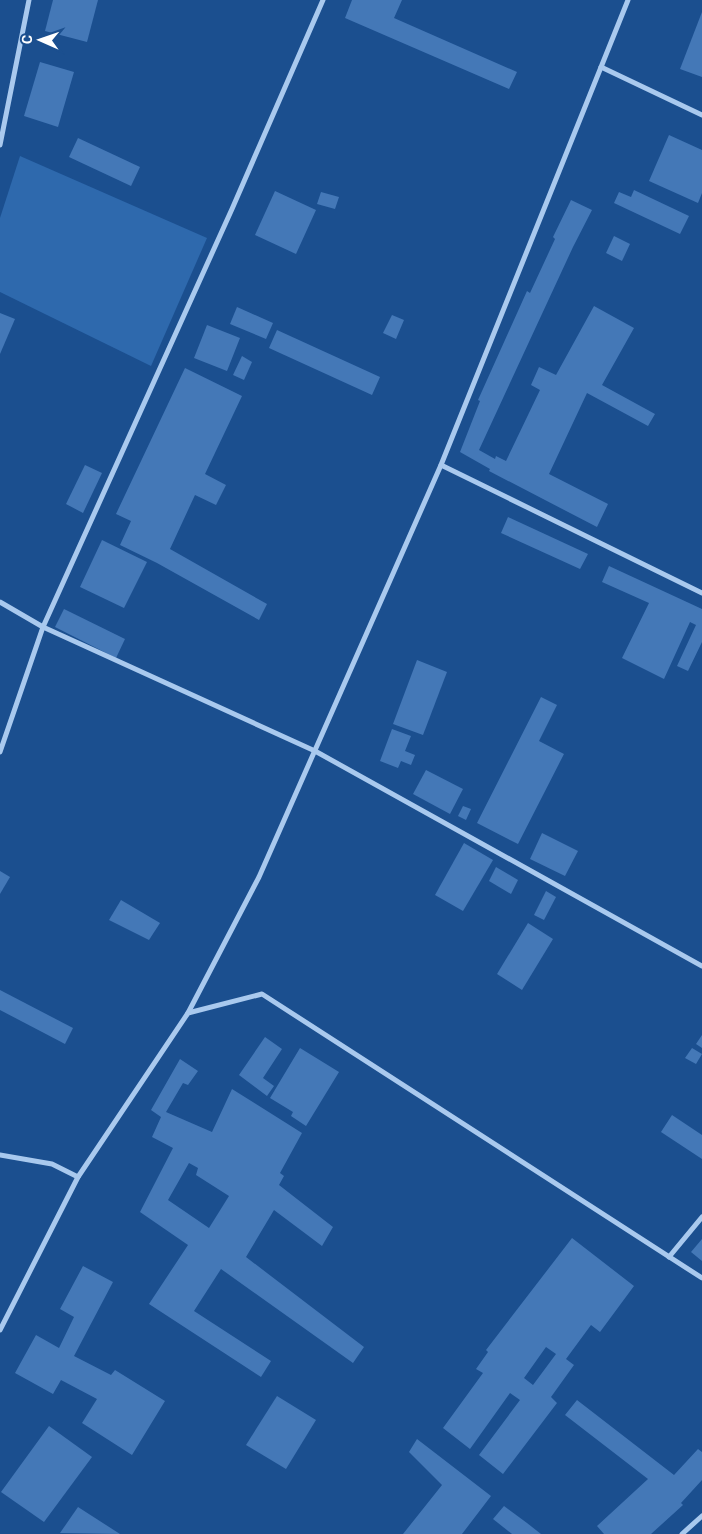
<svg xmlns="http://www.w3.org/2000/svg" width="702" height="1534" viewBox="0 0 702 1534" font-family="Roboto,sans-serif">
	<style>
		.green { fill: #2e69ad }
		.building { fill: #4478b7; fill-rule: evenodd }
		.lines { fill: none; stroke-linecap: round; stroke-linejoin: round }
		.street { stroke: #a9c9ee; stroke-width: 5 }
	</style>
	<rect width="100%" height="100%" fill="#1b4f8f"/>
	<path class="green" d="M20,156L207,238L151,366L0,292V218Z"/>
	<g class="building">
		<path d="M53,0H98L87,42L45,31Z"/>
		<path d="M352,0H402L394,18L517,72L509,89L345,18Z"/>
		<path d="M702,12V77L680,69Z"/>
		<path d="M40,62L74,72L58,127L24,116Z"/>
		<path d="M669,135L702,150V193L698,203L649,181Z"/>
		<path d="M78,138L140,167L131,186L69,157Z"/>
		<path d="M634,190L689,216L680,234L614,203L619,192L631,197Z"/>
		<path d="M275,191L316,210L296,254L255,235Z"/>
		<path d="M321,192L339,197L335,209L317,204Z"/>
		<path d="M571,200L592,210L573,247L479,450L495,459L496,456L506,461L540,390L531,385L539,367L556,375L594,306L634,328L602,385L655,414L648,426L587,393L549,474L608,504L597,527L489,471L490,469L460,452L480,401L478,400L527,291L530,293L555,239L553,237Z"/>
		<path d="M614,236L630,244L622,261L606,253Z"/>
		<path d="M237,307L273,323L266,339L230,324Z"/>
		<path d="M0,313L15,319L0,354Z"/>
		<path d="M392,315L404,320L396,339L383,333Z"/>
		<path d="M207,325L240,338L227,371L194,358Z"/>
		<path d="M277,330L380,377L372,395L269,348Z"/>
		<path d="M242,356L252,362L244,380L233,375Z"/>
		<path d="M185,368L242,396L205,474L226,485L216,505L195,495L170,549L267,604L259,620L157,563L120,545L131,521L116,514Z"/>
		<path d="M85,465L102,473L83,513L66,504Z"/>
		<path d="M508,517L588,554L580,569L501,533Z"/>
		<path d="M102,540L147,562L124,608L80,587Z"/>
		<path d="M609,566L702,609V642L688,671L677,666L696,625L690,622L664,679L622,658L649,603L602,582Z"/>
		<path d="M64,609L125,639L116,658L55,627Z"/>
		<path d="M417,660L447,672L423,735L393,724Z"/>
		<path d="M541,697L557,705L539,741L564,754L518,844L477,823Z"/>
		<path d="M392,729L411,736L405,751L415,755L411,765L401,761L398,768L380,761Z"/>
		<path d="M426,770L463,789L450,814L413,794Z"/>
		<path d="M463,806L471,809L466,820L458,816Z"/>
		<path d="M542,833L578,851L565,876L530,859Z"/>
		<path d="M464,843L493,860L463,911L435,895Z"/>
		<path d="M496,867L518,880L511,894L489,881Z"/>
		<path d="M0,871L10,877L0,894Z"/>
		<path d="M546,891L556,897L544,920L534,915Z"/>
		<path d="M121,900L160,923L149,940L109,920Z"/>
		<path d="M528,923L553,939L522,990L497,974Z"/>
		<path d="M0,990L73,1028L65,1044L0,1010Z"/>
		<path d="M702,1035V1048L696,1044Z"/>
		<path d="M265,1037L282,1049L263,1078L274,1086L267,1096L239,1075Z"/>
		<path d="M300,1048L339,1072L306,1126L291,1116L293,1112L270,1098Z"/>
		<path d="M692,1048L702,1054L696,1064L685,1058Z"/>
		<path d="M180,1059L198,1071L188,1085L183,1083L166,1112L212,1132L232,1089L302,1133L280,1173L284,1176L279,1185L333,1227L322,1246L274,1210L246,1257L364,1347L353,1363L221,1269L194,1311L271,1361L261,1377L149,1304L188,1245L140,1212L173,1148L152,1137L161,1117L151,1110ZM189,1163L198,1168L196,1175L229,1196L209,1228L168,1200Z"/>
		<path d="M672,1115L702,1135V1159L661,1132Z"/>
		<path d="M572,1238L634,1286L600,1332L591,1325L566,1359L574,1365L551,1397L557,1403L503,1474L479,1455L520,1400L510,1393L470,1449L443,1428L483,1373L476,1369L488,1352L486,1350ZM546,1347L556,1354L533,1385L524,1378Z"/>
		<path d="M702,1239V1261L691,1252Z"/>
		<path d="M83,1266L113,1282L74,1356L111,1375L115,1370L165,1401L132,1455L82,1423L97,1399L61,1380L53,1394L15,1373L36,1335L59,1348L74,1317L60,1309Z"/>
		<path d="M277,1396L316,1420L286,1469L246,1445Z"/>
		<path d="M577,1400L674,1475L698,1449L702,1452V1480L681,1503L683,1505L651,1534H604L597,1526L648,1479L565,1415Z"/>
		<path d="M49,1426L92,1457L44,1522L1,1492Z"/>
		<path d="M417,1439L491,1496L462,1534H403L442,1485L409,1452Z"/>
		<path d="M504,1506L527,1523L541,1534H512L493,1519Z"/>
		<path d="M78,1507L120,1534L60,1533Z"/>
	</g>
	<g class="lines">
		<g class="street">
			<path d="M601,67L702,115"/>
			<path d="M0,145L29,0"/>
			<path d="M441,465L702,593"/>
			<path d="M0,602L43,627L315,751L702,966"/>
			<path d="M0,752L43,627L232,209L323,0"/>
			<path d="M188,1013L259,877L441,465L628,0"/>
			<path d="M0,1155L52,1164L78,1177"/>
			<path d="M669,1257L702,1217"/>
			<path d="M0,1330L78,1177L188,1013L262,994L702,1278"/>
			<path d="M682,1534L702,1516"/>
		</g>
	</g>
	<g transform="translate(40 40) rotate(272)" stroke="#1b4f8f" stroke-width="4" paint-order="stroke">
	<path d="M0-4L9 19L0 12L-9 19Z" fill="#ffffff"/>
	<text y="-8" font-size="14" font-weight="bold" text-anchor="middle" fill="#ffffff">С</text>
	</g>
</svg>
